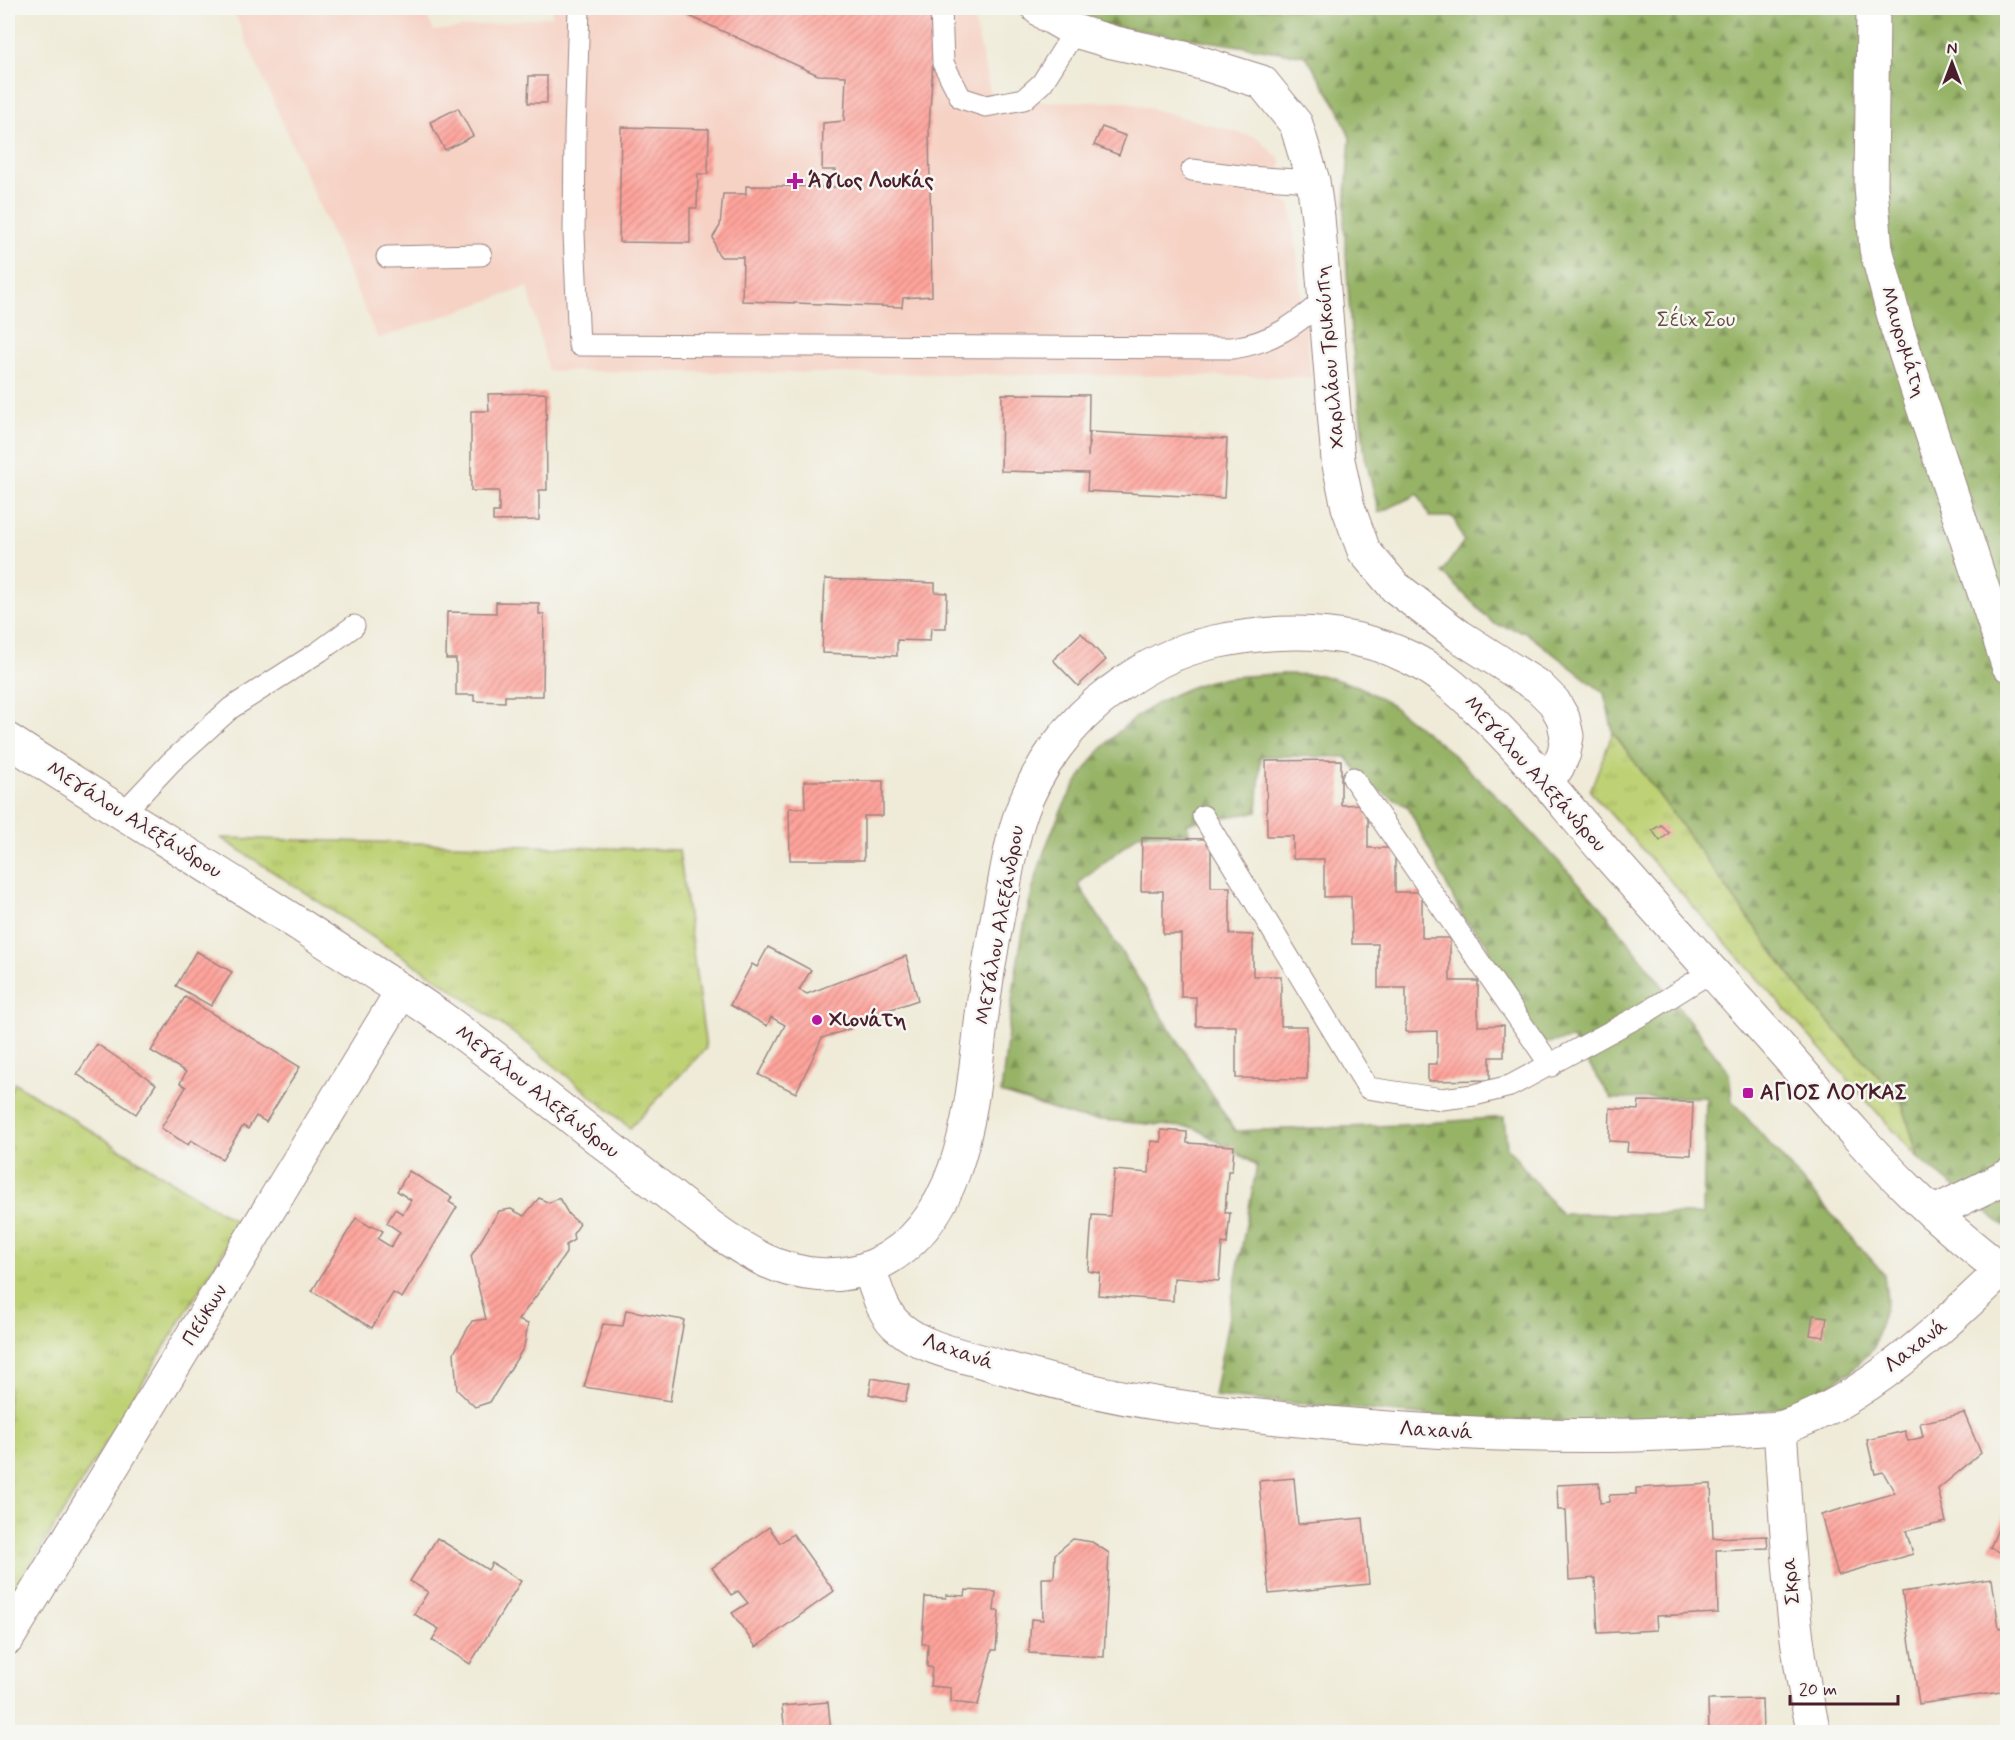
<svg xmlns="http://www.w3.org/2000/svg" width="2015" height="1740" viewBox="0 0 2015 1740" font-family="Mynerve,sans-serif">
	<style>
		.built { fill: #f6d2c4 }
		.grass { fill: url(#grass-tufts); stroke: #847850; stroke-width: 1.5 }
		.forest { fill: url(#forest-firs); stroke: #706948; stroke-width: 1.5; fill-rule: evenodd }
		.building { fill: url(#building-hatch) }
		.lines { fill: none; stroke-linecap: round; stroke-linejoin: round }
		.lane-casing { stroke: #9c8582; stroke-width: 23 }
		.street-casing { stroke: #9c8582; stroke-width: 35 }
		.secondary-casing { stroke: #9c8582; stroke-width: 35 }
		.lane { stroke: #fff; stroke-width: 21 }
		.street { stroke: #fff; stroke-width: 33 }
		.secondary { stroke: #fff; stroke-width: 33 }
		.poi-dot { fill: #b5179e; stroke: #f6f6f2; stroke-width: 2 }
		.labels { text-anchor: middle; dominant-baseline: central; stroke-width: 5; stroke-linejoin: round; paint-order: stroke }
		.poi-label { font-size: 21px; font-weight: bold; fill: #4a1f2b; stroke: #f6f6f2; text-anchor: start }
		.park-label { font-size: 21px; fill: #674c3d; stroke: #f6f6f2 }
		.street-label { font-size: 21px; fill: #4a1f2b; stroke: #f6f6f2 }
	</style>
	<defs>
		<pattern id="grass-tufts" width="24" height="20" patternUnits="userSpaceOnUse" patternTransform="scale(1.5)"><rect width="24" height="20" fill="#bed174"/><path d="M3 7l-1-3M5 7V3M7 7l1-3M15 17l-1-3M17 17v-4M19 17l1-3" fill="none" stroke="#a5b365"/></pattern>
		<pattern id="forest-firs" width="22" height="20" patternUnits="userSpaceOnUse" patternTransform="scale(1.5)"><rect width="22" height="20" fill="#96b366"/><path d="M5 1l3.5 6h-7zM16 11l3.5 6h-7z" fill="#7c9154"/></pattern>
		<pattern id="building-hatch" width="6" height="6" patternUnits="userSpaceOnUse" patternTransform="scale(1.5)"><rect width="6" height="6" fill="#ffa49c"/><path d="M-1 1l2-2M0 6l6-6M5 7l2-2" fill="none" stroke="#d0857f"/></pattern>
	</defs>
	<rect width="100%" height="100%" fill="#f6f6f2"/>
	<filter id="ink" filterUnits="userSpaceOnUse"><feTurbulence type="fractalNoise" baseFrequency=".0167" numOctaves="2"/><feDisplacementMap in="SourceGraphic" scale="12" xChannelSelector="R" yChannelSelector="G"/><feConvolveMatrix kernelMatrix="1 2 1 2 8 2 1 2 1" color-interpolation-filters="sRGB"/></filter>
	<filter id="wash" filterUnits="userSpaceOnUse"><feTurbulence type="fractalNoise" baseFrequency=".008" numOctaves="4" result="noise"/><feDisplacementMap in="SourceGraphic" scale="24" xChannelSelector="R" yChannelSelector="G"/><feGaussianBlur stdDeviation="1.35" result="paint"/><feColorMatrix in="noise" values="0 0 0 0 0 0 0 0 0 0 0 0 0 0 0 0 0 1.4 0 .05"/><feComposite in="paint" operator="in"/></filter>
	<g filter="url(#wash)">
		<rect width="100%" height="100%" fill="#efebd8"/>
		<path class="built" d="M232,8H422L434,31L552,16V8H972L992,101L1127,102L1258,138L1281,161V200L1291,205L1311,377L548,371L528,287L378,339Z"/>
		<g class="grass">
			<path d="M1613,732L1809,1001L1902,1102L1919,1159L1590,791Z"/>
			<path d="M221,838L679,850L706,1048L630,1128L528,1044L448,986Z"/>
			<path d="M15,1083L240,1224L8,1602V1096Z"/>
		</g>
		<g class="forest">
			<path d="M1055,8H2007V1228L1919,1159L1902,1102L1809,1001L1613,732L1604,693L1525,632L1494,624L1442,572L1464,541L1453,517H1430L1418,494L1379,513L1365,456L1351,333L1344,222L1350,138L1337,106L1306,56L1097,24Z"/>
			<path d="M1282,674L1320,675L1358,686L1387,702L1447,749L1504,803L1602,908L1729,1072L1732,1101L1884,1274L1887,1301L1873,1349L1849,1373L1808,1399L1768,1410L1715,1419L1645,1425L1465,1419L1214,1396L1257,1165L1195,1128L1079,1118L1001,1093C1019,943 1030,742 1200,684C1226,675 1255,676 1282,674ZM1261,756L1346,757L1371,786L1408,807L1463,918L1488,944L1493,978L1541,1044L1572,1039L1612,1099L1706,1097L1703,1214H1561L1507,1147L1504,1117L1402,1125L1235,1131L1078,884L1139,834L1189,833L1187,823L1257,812Z"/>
		</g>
		<g id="blocks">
			<g class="building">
				<path d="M672,8H936L929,130L932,296L903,298L902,307L742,301L743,257H721L716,251L713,237L720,226L723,194H746V186L839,187L836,170H822L823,123L844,121L846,76L818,75Z"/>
				<path d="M529,76H547V103H528Z"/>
				<path d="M458,108L473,136L445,150L430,122Z"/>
				<path d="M621,127L709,129L708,174H698L697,208H690V243L619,242Z"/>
				<path d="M1102,127L1126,136L1119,155L1094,145Z"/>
				<path d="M546,393L547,490H539V520L493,521V512H499V491H471V411H489L488,394Z"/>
				<path d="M1002,394L1089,395L1088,457L1090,432L1227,439L1224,498L1087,491L1088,473L1001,471Z"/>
				<path d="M825,579L935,583V592L947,593L946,628H931L930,641L897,640V656L822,653Z"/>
				<path d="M496,602L539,603V614H544L543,696H505V702L474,701V695H456V659H446L447,612L496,613Z"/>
				<path d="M1081,633L1106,660L1078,686L1053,660Z"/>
				<path d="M1341,760V805L1368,804V848H1395V892H1422V938H1450V981H1478V1026L1504,1025V1057H1490V1080L1428,1081V1064H1437V1031L1406,1032V988H1378V944H1352L1351,896L1324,897V859H1293V836H1267L1266,761Z"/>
				<path d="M804,781H883V816H864V860H790L789,808H805Z"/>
				<path d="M1661,825L1669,833L1660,841L1652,830Z"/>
				<path d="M1142,838L1211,839V887H1230V934L1253,935V976H1281V1026H1307V1079L1236,1078V1026H1196V997H1181V934H1163V891H1141Z"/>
				<path d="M768,947L811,970L799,990L807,994L906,956L918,1000L850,1023L852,1028L822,1038L796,1093L759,1075L785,1025L771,1017L767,1026L730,1005L752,964L757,967Z"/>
				<path d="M196,951L232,972L211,1006L176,986Z"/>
				<path d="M185,997L300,1067L266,1122L256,1116L248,1129L243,1126L222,1159L191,1140L188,1145L161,1128L186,1087L180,1083L186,1072L151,1051Z"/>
				<path d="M97,1044L156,1084L136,1114L77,1074Z"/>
				<path d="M1639,1101L1693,1102L1691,1155L1627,1152L1628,1142L1609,1141L1610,1108L1638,1110Z"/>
				<path d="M1161,1130L1187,1132V1143L1234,1146L1232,1171H1228L1225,1213H1230L1227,1244L1222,1243L1219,1281L1174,1278L1173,1301L1098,1295L1100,1273L1088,1271L1092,1215L1110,1216L1114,1170L1149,1173L1151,1141L1161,1142Z"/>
				<path d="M409,1171L452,1197L449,1202L457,1207L402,1298L393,1293L372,1328L312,1291L356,1218L371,1227L372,1225L383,1231L378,1239L391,1247L400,1232L387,1223L395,1209L403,1214L411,1200L397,1191Z"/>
				<path d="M539,1198L549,1203L559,1198L569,1215L580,1224L573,1234L574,1240L566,1245V1253L543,1287L518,1320L528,1324L524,1347L490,1402L475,1407L457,1390L454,1353L472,1321L486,1319L471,1256L499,1211L511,1209L524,1216Z"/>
				<path d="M626,1310L684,1320L670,1401L584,1387L603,1324L623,1326Z"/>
				<path d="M1813,1315L1827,1317L1824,1337L1810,1335Z"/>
				<path d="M872,1378L909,1385L905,1402L869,1394Z"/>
				<path d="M1964,1413L1981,1453L1938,1489L1946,1522L1906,1531L1913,1554L1838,1575L1821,1515L1895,1493L1883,1472L1875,1474L1867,1440L1905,1431L1908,1441L1923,1437L1920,1423Z"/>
				<path d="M1294,1478L1298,1524L1363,1518L1369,1584L1269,1594L1259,1481Z"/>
				<path d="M1599,1483L1600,1503L1609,1502V1495L1636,1494V1488L1711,1484L1713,1538L1767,1536L1768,1548L1716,1550L1718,1613L1656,1616L1657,1630L1598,1633L1595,1578L1569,1580L1566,1510H1558L1557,1485Z"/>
				<path d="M2007,1507V1555L1990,1548Z"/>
				<path d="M769,1527L780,1543L793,1534L834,1591L756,1647L732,1613L748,1603L738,1591L731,1595L712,1568Z"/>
				<path d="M437,1538L488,1570L492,1563L521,1581L470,1664L432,1640L439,1629L414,1614L428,1592L410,1581Z"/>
				<path d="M1073,1539L1092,1542L1109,1553L1104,1657L1029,1653L1031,1619L1043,1620L1042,1578H1054L1055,1554Z"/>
				<path d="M1992,1579L1999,1628L2007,1627V1691L1919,1704L1902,1592Z"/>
				<path d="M966,1590L996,1592L994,1611H999L996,1650H992L978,1705L951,1702V1688L930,1686L932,1667H927L928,1644H922L925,1597L946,1598V1595L965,1596Z"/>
				<path d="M1762,1699L1763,1732H1709L1708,1700Z"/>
				<path d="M828,1702L831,1732H785L782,1706Z"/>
			</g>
		</g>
	</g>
	<g filter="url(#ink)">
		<use href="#blocks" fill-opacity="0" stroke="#9c8582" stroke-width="1.5"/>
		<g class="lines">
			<g class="lane-casing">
				<g id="lane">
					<path d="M579,8L575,133L574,234L579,345L1233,348C1273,342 1295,325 1325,299"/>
					<path d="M941,8L943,63L961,98L986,106L1024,99L1042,83L1075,31"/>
					<path d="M1192,170L1248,177L1313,181"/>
					<path d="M387,257L481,255"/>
					<path d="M1353,778L1551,1066"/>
					<path d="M123,813L171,762L231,708L320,651L354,626"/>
					<path d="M1203,816L1368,1088L1442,1099L1474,1095L1510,1086L1645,1013L1712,971"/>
				</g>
			</g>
			<g class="street-casing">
				<g id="street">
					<path d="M1038,8L1047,15L1075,31L1112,42L1185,58L1262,82L1296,124L1313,181L1318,217L1338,460L1348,507L1364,551L1395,587L1459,636L1539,687L1554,702L1563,718L1567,736L1564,753L1557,768L1543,777"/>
					<path d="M1873,8L1871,186L1876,249L1897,328L2008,665"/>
					<path d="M1933,1213L2008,1176"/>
					<path d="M869,1268C876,1288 882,1315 900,1328C926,1350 966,1356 998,1366C1049,1381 1102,1395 1155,1403C1212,1412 1270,1417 1328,1423C1447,1434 1567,1439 1687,1433C1712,1432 1737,1431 1762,1429C1770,1429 1779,1429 1786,1426C1863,1402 1944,1326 2001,1271"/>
					<path d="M1780,1428C1787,1529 1790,1633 1814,1732"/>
					<path d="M8,1638L402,991"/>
				</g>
			</g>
			<g class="secondary-casing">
				<path id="secondary" d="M8,740C108,805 210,867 311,932C355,961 400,988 443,1019C512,1069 579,1124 647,1177C683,1205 723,1240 764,1260C798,1276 840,1281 875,1265C971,1221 972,1088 984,999C989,961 996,923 1004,886C1008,862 1012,839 1020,816C1037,767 1070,721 1112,691C1142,668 1177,650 1214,642C1281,628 1349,628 1410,658C1437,671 1458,690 1479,710C1525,753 1562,802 1603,849C1660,914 1718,978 1775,1042C1819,1092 1862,1144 1910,1191C1940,1221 1974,1249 2008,1275"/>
			</g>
			<use href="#lane" class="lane"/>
			<use href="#street" class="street"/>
			<use href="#secondary" class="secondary"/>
		</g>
	</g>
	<g class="poi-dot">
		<path d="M792 172h6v6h6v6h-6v6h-6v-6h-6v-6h6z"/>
		<circle cx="817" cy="1020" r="6"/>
		<rect x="1742" y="1087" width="12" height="12" rx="3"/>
	</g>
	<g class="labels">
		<g class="poi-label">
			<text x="808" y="181">Άγιος Λουκάς</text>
			<text x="829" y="1020">Χιονάτη</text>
			<text x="1760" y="1093">ΑΓΙΟΣ ΛΟΥΚΑΣ</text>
		</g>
		<g class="park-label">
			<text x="1696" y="320">Σέιχ Σου</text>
		</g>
		<g class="street-label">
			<text transform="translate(1903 342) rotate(73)">Μαυρομάτη</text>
			<text transform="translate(1330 357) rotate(-95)">Χαριλάου Τρικούπη</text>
			<text transform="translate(1535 774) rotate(48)">Μεγάλου Αλεξάνδρου</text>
			<text transform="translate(134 820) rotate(32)">Μεγάλου Αλεξάνδρου</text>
			<text transform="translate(1000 925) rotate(-80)">Μεγάλου Αλεξάνδρου</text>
			<text transform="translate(537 1092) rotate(38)">Μεγάλου Αλεξάνδρου</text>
			<text transform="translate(205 1315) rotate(-59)">Πεύκων</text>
			<text transform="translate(1916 1346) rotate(-38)">Λαχανά</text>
			<text transform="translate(958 1352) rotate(19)">Λαχανά</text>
			<text transform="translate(1436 1431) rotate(3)">Λαχανά</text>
			<text transform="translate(1791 1581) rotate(-96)">Σκρα</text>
		</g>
	</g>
	<rect width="2015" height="1740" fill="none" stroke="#f6f6f2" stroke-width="30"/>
	<g transform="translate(1952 63)" stroke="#f6f6f2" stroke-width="4.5" paint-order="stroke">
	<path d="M0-4.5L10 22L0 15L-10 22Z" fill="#4a1f2b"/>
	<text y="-9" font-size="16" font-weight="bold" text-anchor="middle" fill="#4a1f2b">N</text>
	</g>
	<path d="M1790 1695v9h108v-9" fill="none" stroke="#4a1f2b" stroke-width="3"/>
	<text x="1799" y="1695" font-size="18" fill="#4a1f2b" stroke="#f6f6f2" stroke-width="4.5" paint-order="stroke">20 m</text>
</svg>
